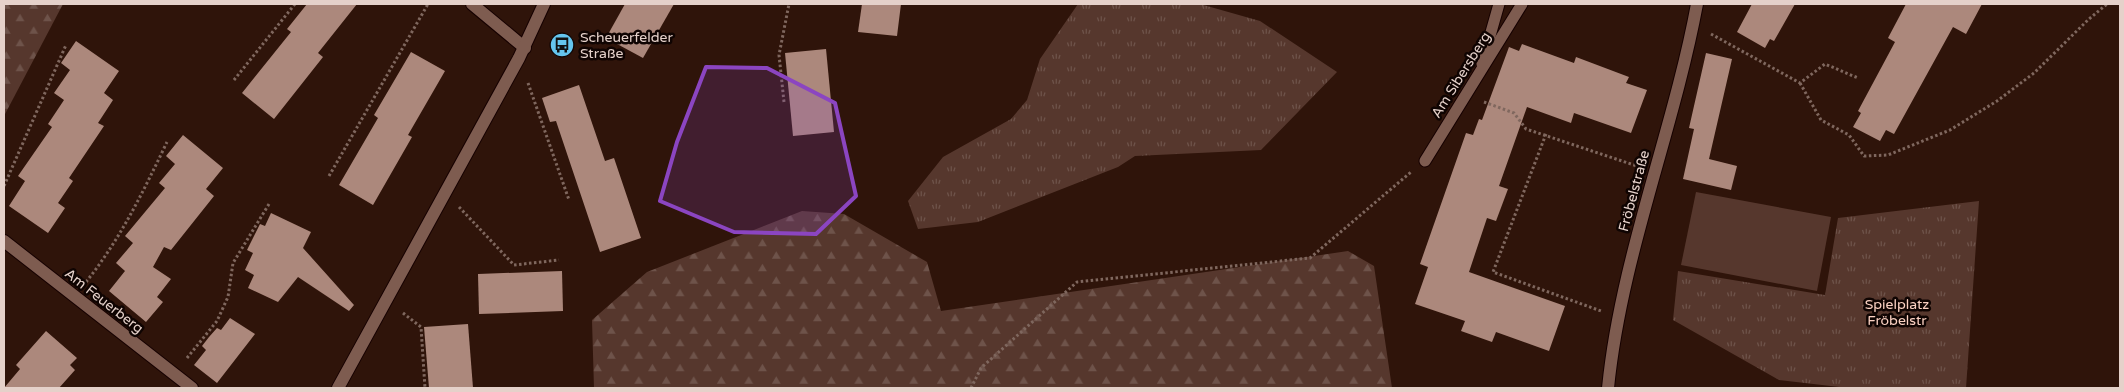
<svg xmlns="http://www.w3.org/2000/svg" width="2124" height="392" viewBox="0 0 2124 392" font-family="'Varela Round',sans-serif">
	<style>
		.grass { fill: url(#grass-tufts) }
		.forest { fill: url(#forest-firs) }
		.pitch { fill: #56372d }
		.building { fill: #ac887c }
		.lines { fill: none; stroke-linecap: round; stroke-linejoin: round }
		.service-casing { stroke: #160100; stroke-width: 13 }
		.minor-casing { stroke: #160100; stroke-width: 14 }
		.path { stroke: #7f675e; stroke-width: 3; stroke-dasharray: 2.5 2.5; stroke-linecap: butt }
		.service { stroke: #7e5c50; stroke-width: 11 }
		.minor { stroke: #7e5c50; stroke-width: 12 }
		.marked { fill: #8b45c1; fill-opacity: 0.2; stroke: #8b45c1; stroke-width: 4; stroke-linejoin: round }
		.labels { text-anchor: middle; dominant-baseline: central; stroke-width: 5; stroke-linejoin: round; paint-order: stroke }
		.poi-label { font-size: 14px; fill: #e5d1ca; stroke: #0f0402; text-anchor: start }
		.street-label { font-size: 14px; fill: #e5d1ca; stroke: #0f0402 }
		.park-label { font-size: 14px; fill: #fbd1c2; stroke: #0f0402 }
	</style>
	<defs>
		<pattern id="grass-tufts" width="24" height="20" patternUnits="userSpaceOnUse" patternTransform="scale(1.25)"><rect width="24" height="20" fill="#56372d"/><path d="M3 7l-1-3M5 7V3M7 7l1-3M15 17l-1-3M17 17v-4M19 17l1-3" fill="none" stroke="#6e534a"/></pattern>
		<pattern id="forest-firs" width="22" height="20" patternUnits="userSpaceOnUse" patternTransform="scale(1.25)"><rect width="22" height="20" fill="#56372d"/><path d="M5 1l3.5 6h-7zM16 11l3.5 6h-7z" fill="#6e534a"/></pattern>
	</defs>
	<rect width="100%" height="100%" fill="#2f140a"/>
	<g class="grass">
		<path d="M1078,4H1200L1260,21L1337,72L1261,150L1135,156L1118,167L978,222L918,229L908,201L943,157L1011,119L1027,100L1040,59Z"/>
		<path d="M1979,201L1966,388H1848L1779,380L1673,320L1678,271L1825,295L1838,218Z"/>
	</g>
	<g class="forest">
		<path d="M4,4H63L4,116Z"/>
		<path d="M802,211L844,214L927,262L941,311L1348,251L1374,266L1392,388H594L592,320L647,272Z"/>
	</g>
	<path class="pitch" d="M1696,192L1831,217L1817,291L1681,265Z"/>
	<g class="building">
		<path d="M307,4H357L318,53L323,57L274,119L242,93L291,32L287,29Z"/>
		<path d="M625,4H674L643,58L606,38Z"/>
		<path d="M862,4H901L897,36L858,32Z"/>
		<path d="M1752,4H1795L1774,41L1770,39L1765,48L1737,32Z"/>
		<path d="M1906,4H1982L1966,34L1953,27L1894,134L1886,130L1880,141L1853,127L1861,113L1858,111L1895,42L1888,38Z"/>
		<path d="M76,41L119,71L104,93L113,100L98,123L104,126L69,178L73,181L58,203L65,208L48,233L9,206L25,181L18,176L52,127L48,124L64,100L54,93L70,70L61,63Z"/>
		<path d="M1522,44L1574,63L1576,57L1629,77L1626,83L1647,90L1631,133L1574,113L1571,123L1527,107L1499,186L1508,189L1496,221L1487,218L1469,272L1565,306L1549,351L1496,332L1492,342L1461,331L1465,321L1415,304L1428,267L1420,264L1466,133L1473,135L1479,119L1482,120L1509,47L1519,51Z"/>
		<path d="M826,49L834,132L793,136L785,53Z"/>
		<path d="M411,52L445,71L408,135L412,137L373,205L339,185L378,118L374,115Z"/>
		<path d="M1706,53L1732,59L1709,159L1737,166L1731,190L1683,179L1694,129L1689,128Z"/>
		<path d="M579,85L605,161L614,158L641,238L600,252L556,121L550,122L542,98Z"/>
		<path d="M183,135L223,168L206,189L214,196L171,250L164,247L153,267L171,279L157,297L163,302L146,322L109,291L125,271L116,263L133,243L125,236L165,188L159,183L175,164L166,156Z"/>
		<path d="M271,213L311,232L303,248L354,305L349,311L298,277L278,302L248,288L254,275L245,270L253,253L247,250L260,224L265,226Z"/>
		<path d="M562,271L563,311L479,314L478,274Z"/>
		<path d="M230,318L255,334L217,383L194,365L206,350L202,346L209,337L217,328L221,330Z"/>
		<path d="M468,324L473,388H429L424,327Z"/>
		<path d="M46,331L77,358L70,365L75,370L59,388H4L20,369L16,365Z"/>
	</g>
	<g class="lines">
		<g class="service-casing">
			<g id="service">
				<path d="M1482,64L1499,4"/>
				<path d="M1425,161L1522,4"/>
			</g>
		</g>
		<g class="minor-casing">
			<g id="minor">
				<path d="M472,4L525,48"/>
				<path d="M4,241L192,388"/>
				<path d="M338,388L519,58L544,4"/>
				<path d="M1608,388C1621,257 1673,133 1697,4"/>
			</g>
		</g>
		<g class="path">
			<path d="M1711,34L1800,83L1825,64L1858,78"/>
			<path d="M234,80L295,4"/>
			<path d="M528,83L569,200"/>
			<path d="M1800,83L1821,120L1849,135L1864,156L1888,155L1950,130L1997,101L2034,73L2089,19L2107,4"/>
			<path d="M784,102L779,55L789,4"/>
			<path d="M1484,102L1514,113L1526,129L1637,166"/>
			<path d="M1546,134L1493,272L1601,311"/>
			<path d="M329,176L428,4"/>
			<path d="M4,186L66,45"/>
			<path d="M459,207L514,265L559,260"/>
			<path d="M86,282C121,238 143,192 167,142"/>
			<path d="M403,313L421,327L425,388"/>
			<path d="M187,358L217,321L228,297L233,263L269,204"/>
			<path d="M971,388L981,368L1077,282L1310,258L1411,172"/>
		</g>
		<use href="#service" class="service"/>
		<use href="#minor" class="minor"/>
	</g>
	<path class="marked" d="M706,67L767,68L835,103L856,196L816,234L734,232L660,201L677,142Z"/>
	<defs>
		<g id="bus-disc" transform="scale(1.25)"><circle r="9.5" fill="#65c5ee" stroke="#0f0402"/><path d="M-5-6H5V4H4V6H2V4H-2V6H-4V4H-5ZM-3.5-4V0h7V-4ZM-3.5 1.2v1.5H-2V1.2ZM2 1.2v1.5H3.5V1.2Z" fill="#111"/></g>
	</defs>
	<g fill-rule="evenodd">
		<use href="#bus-disc" x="562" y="45"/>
	</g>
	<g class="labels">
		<g class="poi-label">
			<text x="580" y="37">Scheuerfelder<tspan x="580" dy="16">Straße</tspan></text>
		</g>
		<g class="street-label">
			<text transform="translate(1461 75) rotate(-58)">Am Sibersberg</text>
			<text transform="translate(1634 191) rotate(-75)">Fröbelstraße</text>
			<text transform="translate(104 301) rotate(38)">Am Feuerberg</text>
		</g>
		<g class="park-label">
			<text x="1897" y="304">Spielplatz<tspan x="1897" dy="16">Fröbelstr</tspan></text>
		</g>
	</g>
	<rect width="2124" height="392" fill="none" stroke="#e5d1ca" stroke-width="10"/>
</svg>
